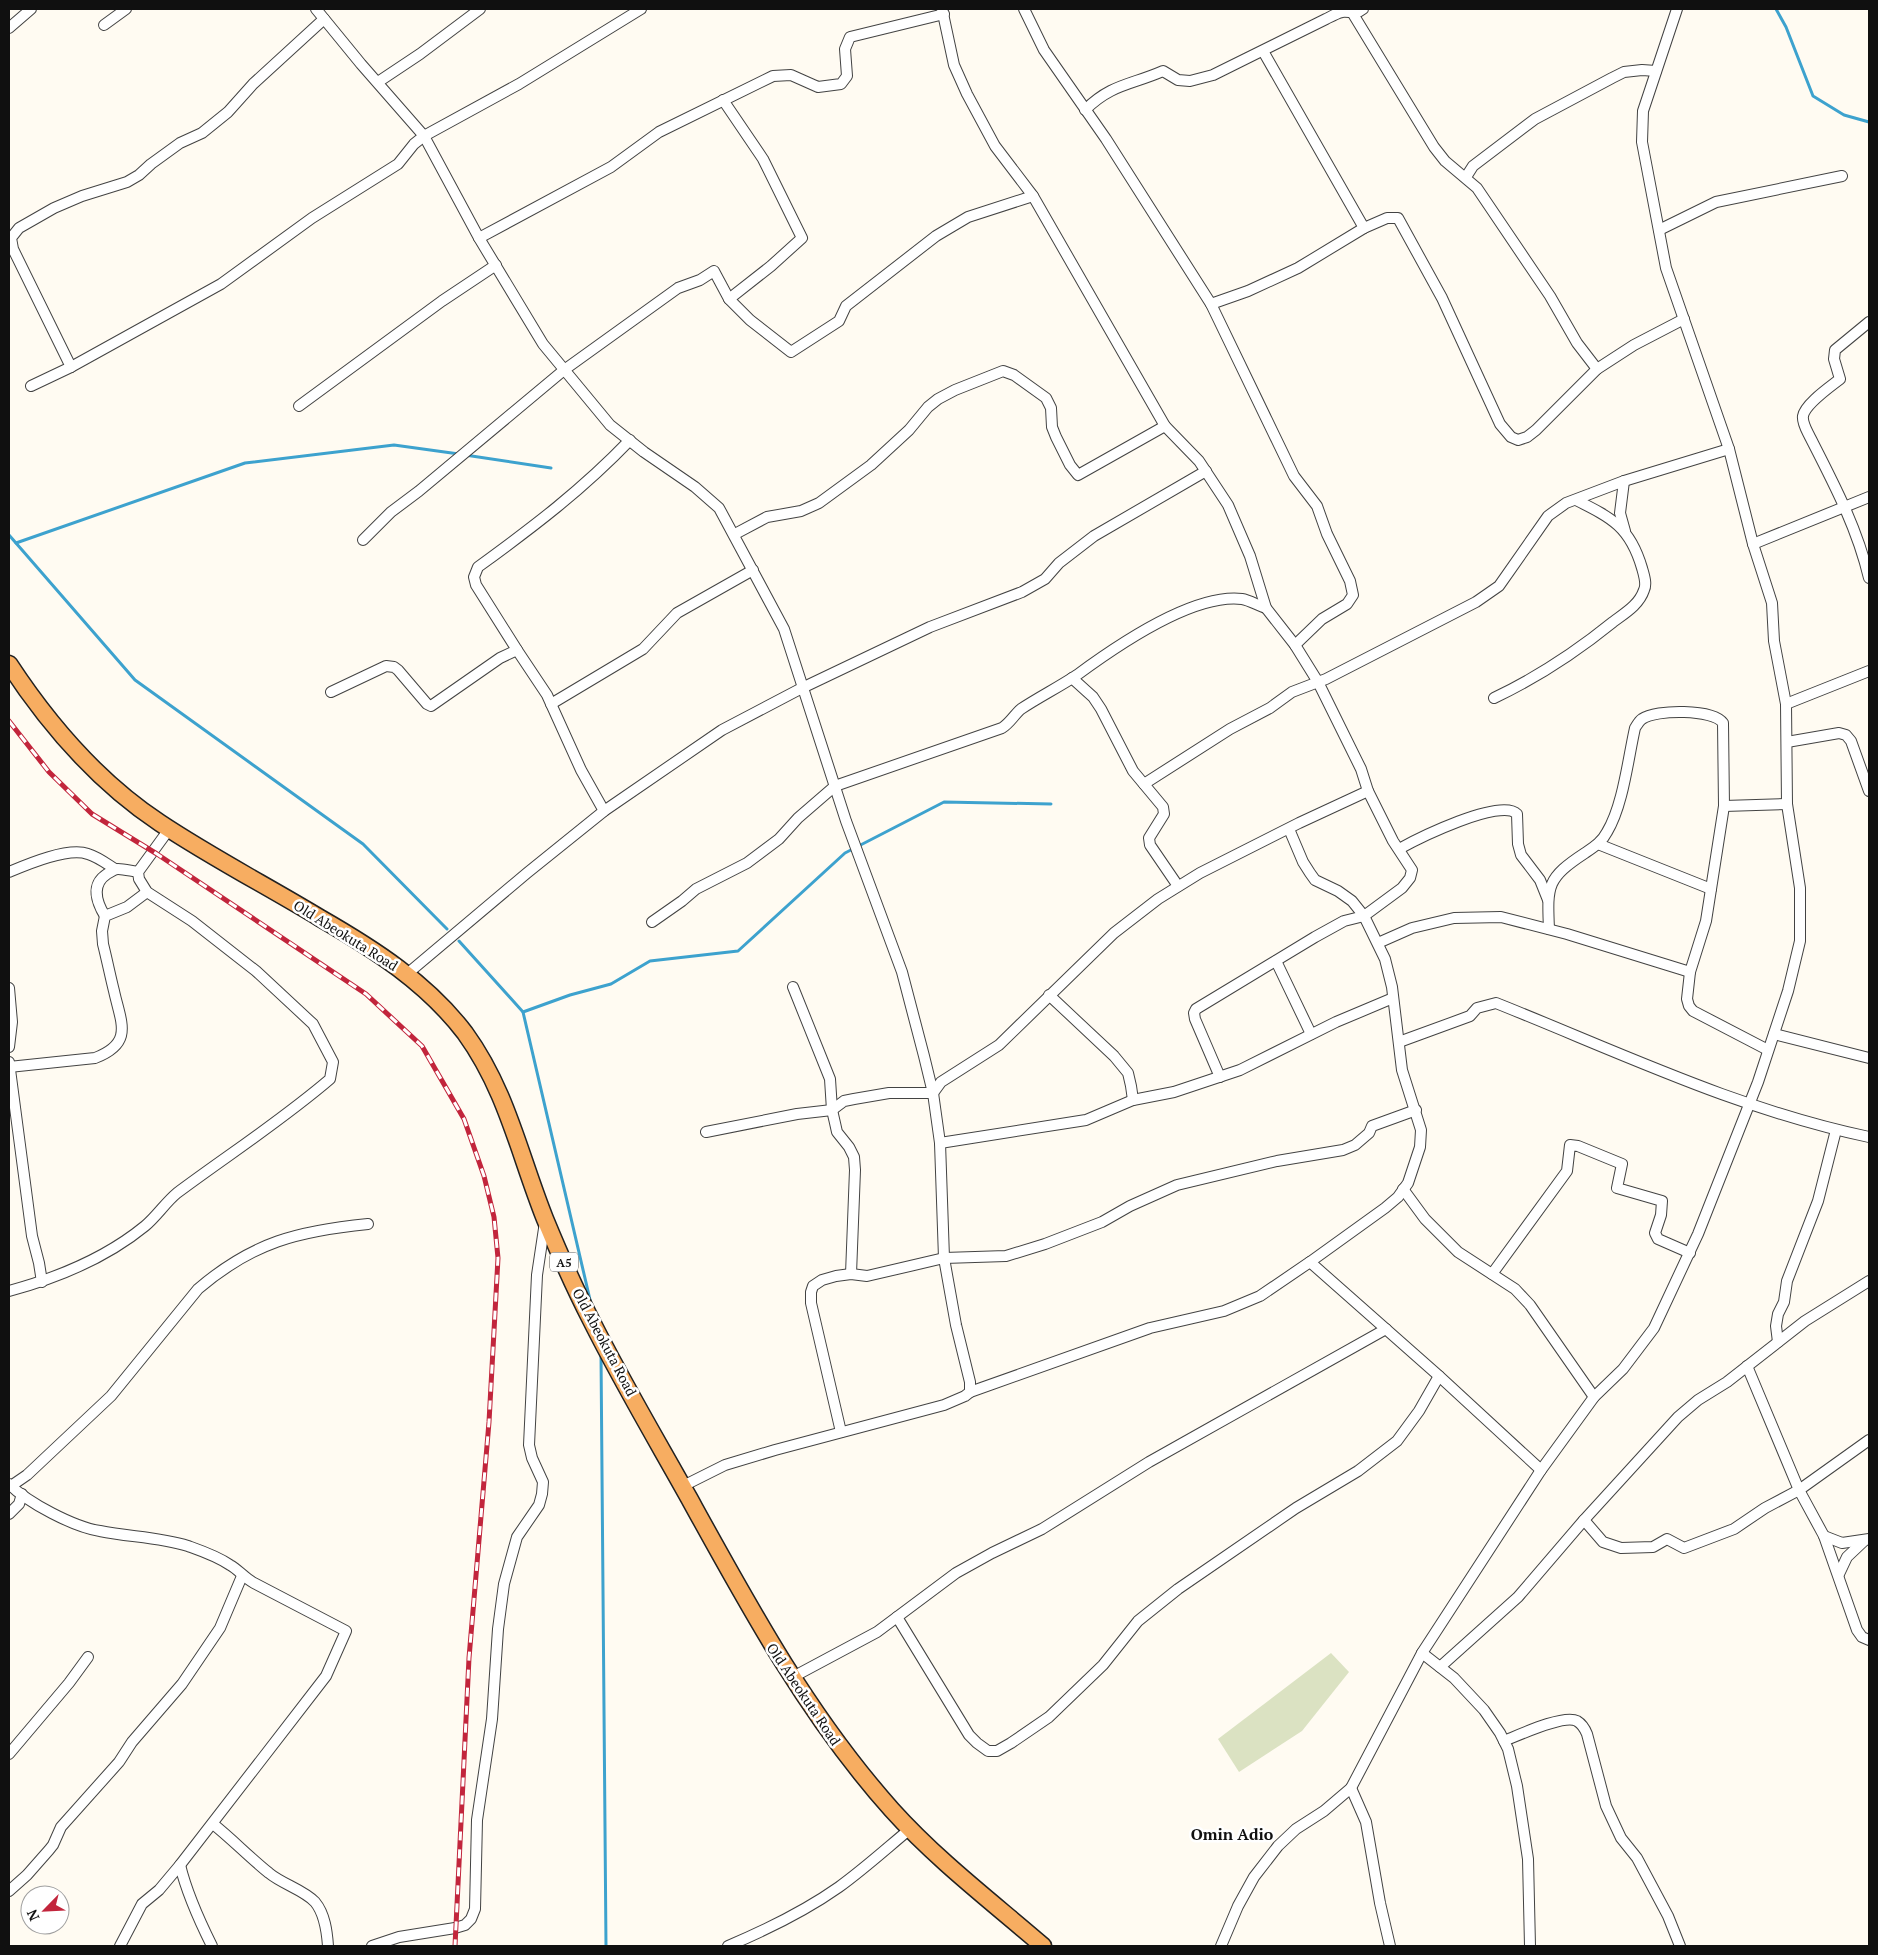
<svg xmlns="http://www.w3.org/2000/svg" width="1878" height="1955" viewBox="0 0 1878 1955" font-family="'PT Serif',serif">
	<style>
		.cemetery { fill: #dbe2c2 }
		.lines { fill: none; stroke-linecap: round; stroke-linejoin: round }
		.stream { stroke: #3da2ce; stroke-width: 3 }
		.minor-casing { stroke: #434343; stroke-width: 12 }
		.trunk-casing { stroke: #212121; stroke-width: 19 }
		.minor { stroke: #fff; stroke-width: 10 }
		.trunk { stroke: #f7ad61; stroke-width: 16 }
		.rail-casing { stroke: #c2253c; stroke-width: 5 }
		.rail { stroke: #fff; stroke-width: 3; stroke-dasharray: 9; stroke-linecap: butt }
		.labels { text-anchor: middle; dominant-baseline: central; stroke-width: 5; stroke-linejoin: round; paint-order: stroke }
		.shield { fill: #fff; stroke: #585858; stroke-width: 1 }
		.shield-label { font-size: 12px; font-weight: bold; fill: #101010 }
		.street-label { font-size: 14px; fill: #101010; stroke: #fff }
		.quarter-label { font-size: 16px; font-weight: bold; fill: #101010; stroke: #fff }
	</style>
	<rect width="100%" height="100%" fill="#fffbf2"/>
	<path class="cemetery" d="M1331,1653L1349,1672L1302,1731L1239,1772L1218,1739Z"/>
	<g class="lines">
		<g class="stream">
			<path d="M1776,9L1786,27L1813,96L1844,115L1869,122"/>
			<path d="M465,455L551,468"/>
			<path d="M9,535L135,680L363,844L447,929"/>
			<path d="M16,543L245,463L394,445L459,454"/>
			<path d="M459,941L523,1012L591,1304"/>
			<path d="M523,1012L570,995L611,984L650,961L738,951L845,853L944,802L1051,804"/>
			<path d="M601,1354L606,1946"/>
		</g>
		<g class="minor-casing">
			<g id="minor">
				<path d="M316,9L361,64L424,136L479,238L543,344L610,425L644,452L695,487L719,508L784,629L846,821L902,972L924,1056L933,1093L940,1143L944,1258L956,1325L970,1382V1392L965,1396L944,1405L775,1450L725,1465L683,1486"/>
				<path d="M942,9L954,65L967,94L995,146L1033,196L1165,426L1199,461L1228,505L1250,556L1266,608L1295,645L1318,682L1361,769L1368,791L1393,841L1412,870L1410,878L1402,888L1364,916L1344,921L1315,937L1196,1009L1194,1013L1195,1019L1220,1077"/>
				<path d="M1024,9L1044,50L1106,139L1211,304L1294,476L1317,506L1327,534L1350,581L1353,595L1347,604L1322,619L1295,645"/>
				<path d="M1350,9L1434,147L1445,161L1477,188L1550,296L1577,343L1597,369"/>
				<path d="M104,25L126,9"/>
				<path d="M9,28L31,9"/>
				<path d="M1263,51L1364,228"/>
				<path d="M378,82L420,54L480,9"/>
				<path d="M723,100L763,159L802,238L771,266L729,299"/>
				<path d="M1085,110C1111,84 1131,85 1163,71L1178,80L1190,81L1213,75L1326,19C1330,17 1337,13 1342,12C1350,11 1356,15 1363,9"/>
				<path d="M1466,177L1473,166L1535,119L1612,78L1624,72L1642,70L1656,71"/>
				<path d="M1659,230L1716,202L1842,176"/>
				<path d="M479,238L611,167L659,132L773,76L791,75L818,87L841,84L847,76L845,49L850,37L944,14"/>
				<path d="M1211,304L1248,291L1298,268L1364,228L1387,218H1398L1442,298L1500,424L1511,437L1518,440L1527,437L1536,430L1597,369L1634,345L1684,319"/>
				<path d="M1869,322L1835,350L1834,359L1840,379C1830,387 1805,404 1803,416C1802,422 1806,429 1809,435C1833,482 1857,527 1869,578"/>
				<path d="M71,367L13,249L11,238L19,228L54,208L82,196L127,182L139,175L151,164L180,143L202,133L228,112L253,84L324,19"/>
				<path d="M31,386L71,367L221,284L312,218L398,164L414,144L424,136L519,84L641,9"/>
				<path d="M299,406L442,301L496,265"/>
				<path d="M1624,481L1620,513L1625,531"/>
				<path d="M735,534L767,517L801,511L819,503L871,465L909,430L928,407L938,399L955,390L1003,371L1014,375L1046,398L1051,408L1052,427L1056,437L1070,465L1078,475L1165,426"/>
				<path d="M363,540L391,512L419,491L564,370L678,288L700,280L714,271L729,299L750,320L791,352L839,321L846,306L936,236L968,217L1033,196"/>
				<path d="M1753,544L1869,497"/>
				<path d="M1072,678L1093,697L1101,709L1133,771L1163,807L1164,814L1149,838L1150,845L1178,886"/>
				<path d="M331,692L386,666L394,667L398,670L427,704L431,706L500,658L517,650"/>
				<path d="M1494,698C1536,678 1576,652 1613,622C1625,613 1639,605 1644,590C1647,584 1644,575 1642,568C1630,527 1612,518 1576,500"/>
				<path d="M551,704L643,649L677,613L753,570"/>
				<path d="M1786,704L1869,671"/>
				<path d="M1787,742L1839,733L1846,735L1851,741L1869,791"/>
				<path d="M1144,784L1230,729L1270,708L1292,692L1326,679L1476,602L1499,586L1548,516L1566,503L1624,481L1729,449"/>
				<path d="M1724,806L1787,804"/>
				<path d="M604,811L581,770L547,695L517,650L476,585L474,577L478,567C533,527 582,490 630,440"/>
				<path d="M1598,844L1711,889"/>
				<path d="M1399,849C1417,839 1501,797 1517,814L1518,844L1521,855L1540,880L1548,900"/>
				<path d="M9,872C28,864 68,847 88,854C98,857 107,864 115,869"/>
				<path d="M105,916C97,903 90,885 107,874C111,872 114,869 118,869C124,869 131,871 138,872"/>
				<path d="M652,922L682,901L696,889L747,863L779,839L798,818L835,786L1002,728C1010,723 1014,715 1021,709C1039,697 1059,687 1077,675C1115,647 1192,593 1242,599C1249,600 1259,606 1266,608"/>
				<path d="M1549,929C1547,885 1547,878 1585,853C1594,847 1602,842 1607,832C1623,806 1628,759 1635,728C1637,725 1639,721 1642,719C1656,709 1713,709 1723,723L1724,806L1706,921L1690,972L1687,999L1689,1006L1693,1011L1768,1050"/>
				<path d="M1378,943L1412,928L1454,918L1501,917L1567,934L1690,972"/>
				<path d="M1276,961L1311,1034"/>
				<path d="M407,974L527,873L604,811L722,730L802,688L930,627L1022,592L1045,579L1059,563L1094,536L1206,471"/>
				<path d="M793,987L830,1079L832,1110L835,1123L837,1132L849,1147L854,1157L855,1170L851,1274"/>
				<path d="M9,988L12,1022L9,1047"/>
				<path d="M1049,995L1114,1056L1128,1073L1131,1086L1133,1100"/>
				<path d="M1774,1034L1869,1058"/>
				<path d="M1399,1042L1470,1016L1477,1008L1496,1003C1619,1052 1739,1110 1869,1137"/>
				<path d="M9,1062L32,1236L39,1263L42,1282"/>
				<path d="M9,1067L95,1058C134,1043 121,1023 114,991C110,975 107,960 103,944L102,931L105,916L127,907L147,892"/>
				<path d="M706,1132L797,1114L832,1110L844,1101L854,1099L889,1093H933L941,1082L999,1045L1114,933L1158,899L1200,873L1299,823L1368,791"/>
				<path d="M940,1143L1086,1120L1133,1100L1174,1092L1240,1070L1336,1022L1393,998"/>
				<path d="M1403,1189L1425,1219L1458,1252L1515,1289L1530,1305L1594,1397"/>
				<path d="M1310,1262L1439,1376L1541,1470"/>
				<path d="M1492,1274L1567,1171L1570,1145L1578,1146L1622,1164L1617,1188L1662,1201L1661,1215L1655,1233L1658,1239L1690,1253"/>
				<path d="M9,1291C57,1278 106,1258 145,1226C157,1216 165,1203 177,1193C228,1155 281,1121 330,1079L333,1062L313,1024L256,971L192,921L147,892L139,879L138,872L170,828"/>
				<path d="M1778,1342L1776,1326L1778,1314L1784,1302L1787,1281L1818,1201L1836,1130"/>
				<path d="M1747,1366L1799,1490L1824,1536L1857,1630L1862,1637L1869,1640"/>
				<path d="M970,1392L1150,1328L1224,1311L1260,1296L1310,1262L1385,1208L1398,1197L1408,1183L1420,1147L1421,1130L1402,1070L1392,987L1385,959L1364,916L1352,901L1338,891L1315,880L1310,873L1303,862L1289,829"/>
				<path d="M841,1432L811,1303V1292L813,1286L822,1280L836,1276L851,1274L867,1276L944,1258L1006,1256L1045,1244L1102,1222L1130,1206L1177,1185L1277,1161L1343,1150L1355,1145L1369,1133L1372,1126L1416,1110"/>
				<path d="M9,1484C28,1503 74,1527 100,1531C129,1537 159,1537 188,1546C202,1551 217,1556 230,1565C239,1570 243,1577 254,1583L346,1631L326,1676L180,1865L159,1890L142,1904L120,1946"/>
				<path d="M11,1486L27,1475L111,1396L198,1289C253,1242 298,1231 368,1224"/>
				<path d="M9,1514L19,1504L22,1494"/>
				<path d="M1584,1520L1603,1542L1621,1548L1653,1547L1667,1539L1684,1548L1734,1529L1765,1508L1799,1490L1869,1440"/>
				<path d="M1824,1536L1842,1543L1869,1539"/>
				<path d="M1839,1574L1847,1557L1865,1540"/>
				<path d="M897,1617L969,1735L977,1743L988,1751H997L1011,1743L1049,1717L1103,1665L1138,1621L1178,1589L1296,1508L1358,1471L1397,1441L1419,1411L1439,1376"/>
				<path d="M1422,1653L1454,1678L1484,1710L1500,1733L1508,1749L1517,1786L1528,1859L1530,1946"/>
				<path d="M1440,1667L1518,1597L1584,1520L1678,1417L1698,1400L1727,1382L1805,1321L1869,1281"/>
				<path d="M791,1678L877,1632L956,1573L992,1553L1042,1529L1149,1462L1386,1329"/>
				<path d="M1504,1741C1519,1735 1564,1714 1577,1721C1582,1724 1585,1729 1587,1734L1606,1806L1621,1838L1637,1858L1668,1916L1680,1946"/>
				<path d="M9,1754L69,1683L88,1657"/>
				<path d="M1351,1788L1366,1822L1380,1903L1390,1946"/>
				<path d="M213,1824C232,1839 249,1857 269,1873C282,1884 304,1890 315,1902C325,1914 327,1932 328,1946"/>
				<path d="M180,1865C187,1894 199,1920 212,1946"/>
				<path d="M9,1891L27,1875L49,1850L53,1845L61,1827L119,1762L132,1742L182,1684L220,1628L242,1576"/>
				<path d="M372,1946L399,1937L455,1928L465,1925L471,1919L475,1909L477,1820L492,1719L498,1629L504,1584L517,1537L539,1505L542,1494L543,1482L532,1458L529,1445L537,1275L545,1222"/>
				<path d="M728,1946C766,1930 805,1911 839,1887C864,1869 887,1848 910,1829"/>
				<path d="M1221,1946L1238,1906L1254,1877L1278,1846L1296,1829L1324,1811L1351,1788L1422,1653L1541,1470L1594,1397L1623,1369L1654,1328L1698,1234L1758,1082L1788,991L1800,941V888L1787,804L1786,704L1774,641L1772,603L1753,544L1729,449L1666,268L1642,142L1643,111L1677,9"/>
			</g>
		</g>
		<g class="trunk-casing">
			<path id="trunk" d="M9,664C49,725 98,782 160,823C211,857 267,886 320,918C374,949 427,983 465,1033C507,1091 519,1154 545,1219C559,1253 574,1287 591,1320C621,1380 656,1439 689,1498C749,1607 808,1716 892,1810C937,1860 992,1902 1043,1946"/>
		</g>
		<use href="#minor" class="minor"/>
		<use href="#trunk" class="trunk"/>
		<g class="rail-casing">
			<path id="rail" d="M9,721L49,772L92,814L157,854L366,994L422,1046L464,1119L484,1176L494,1217L498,1258L489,1422L469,1658L455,1946"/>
		</g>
		<use href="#rail" class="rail"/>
	</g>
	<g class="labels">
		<rect class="shield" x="550" y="1252.5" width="28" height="19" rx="4"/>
		<g class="shield-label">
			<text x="564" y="1262">A5</text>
		</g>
		<g class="street-label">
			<text transform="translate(346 935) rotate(32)">Old Abeokuta Road</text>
			<text transform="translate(605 1342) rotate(62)">Old Abeokuta Road</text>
			<text transform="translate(804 1694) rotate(56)">Old Abeokuta Road</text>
		</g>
		<g class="quarter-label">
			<text x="1232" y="1834">Omin Adio</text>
		</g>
	</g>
	<rect width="1878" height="1955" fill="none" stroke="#101010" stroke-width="20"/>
	<g transform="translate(45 1910) rotate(246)"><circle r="24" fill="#ffffff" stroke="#9f9f9f"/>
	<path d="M0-4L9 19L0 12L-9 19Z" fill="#c2253c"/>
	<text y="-8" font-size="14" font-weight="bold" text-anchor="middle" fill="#101010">N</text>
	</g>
</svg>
